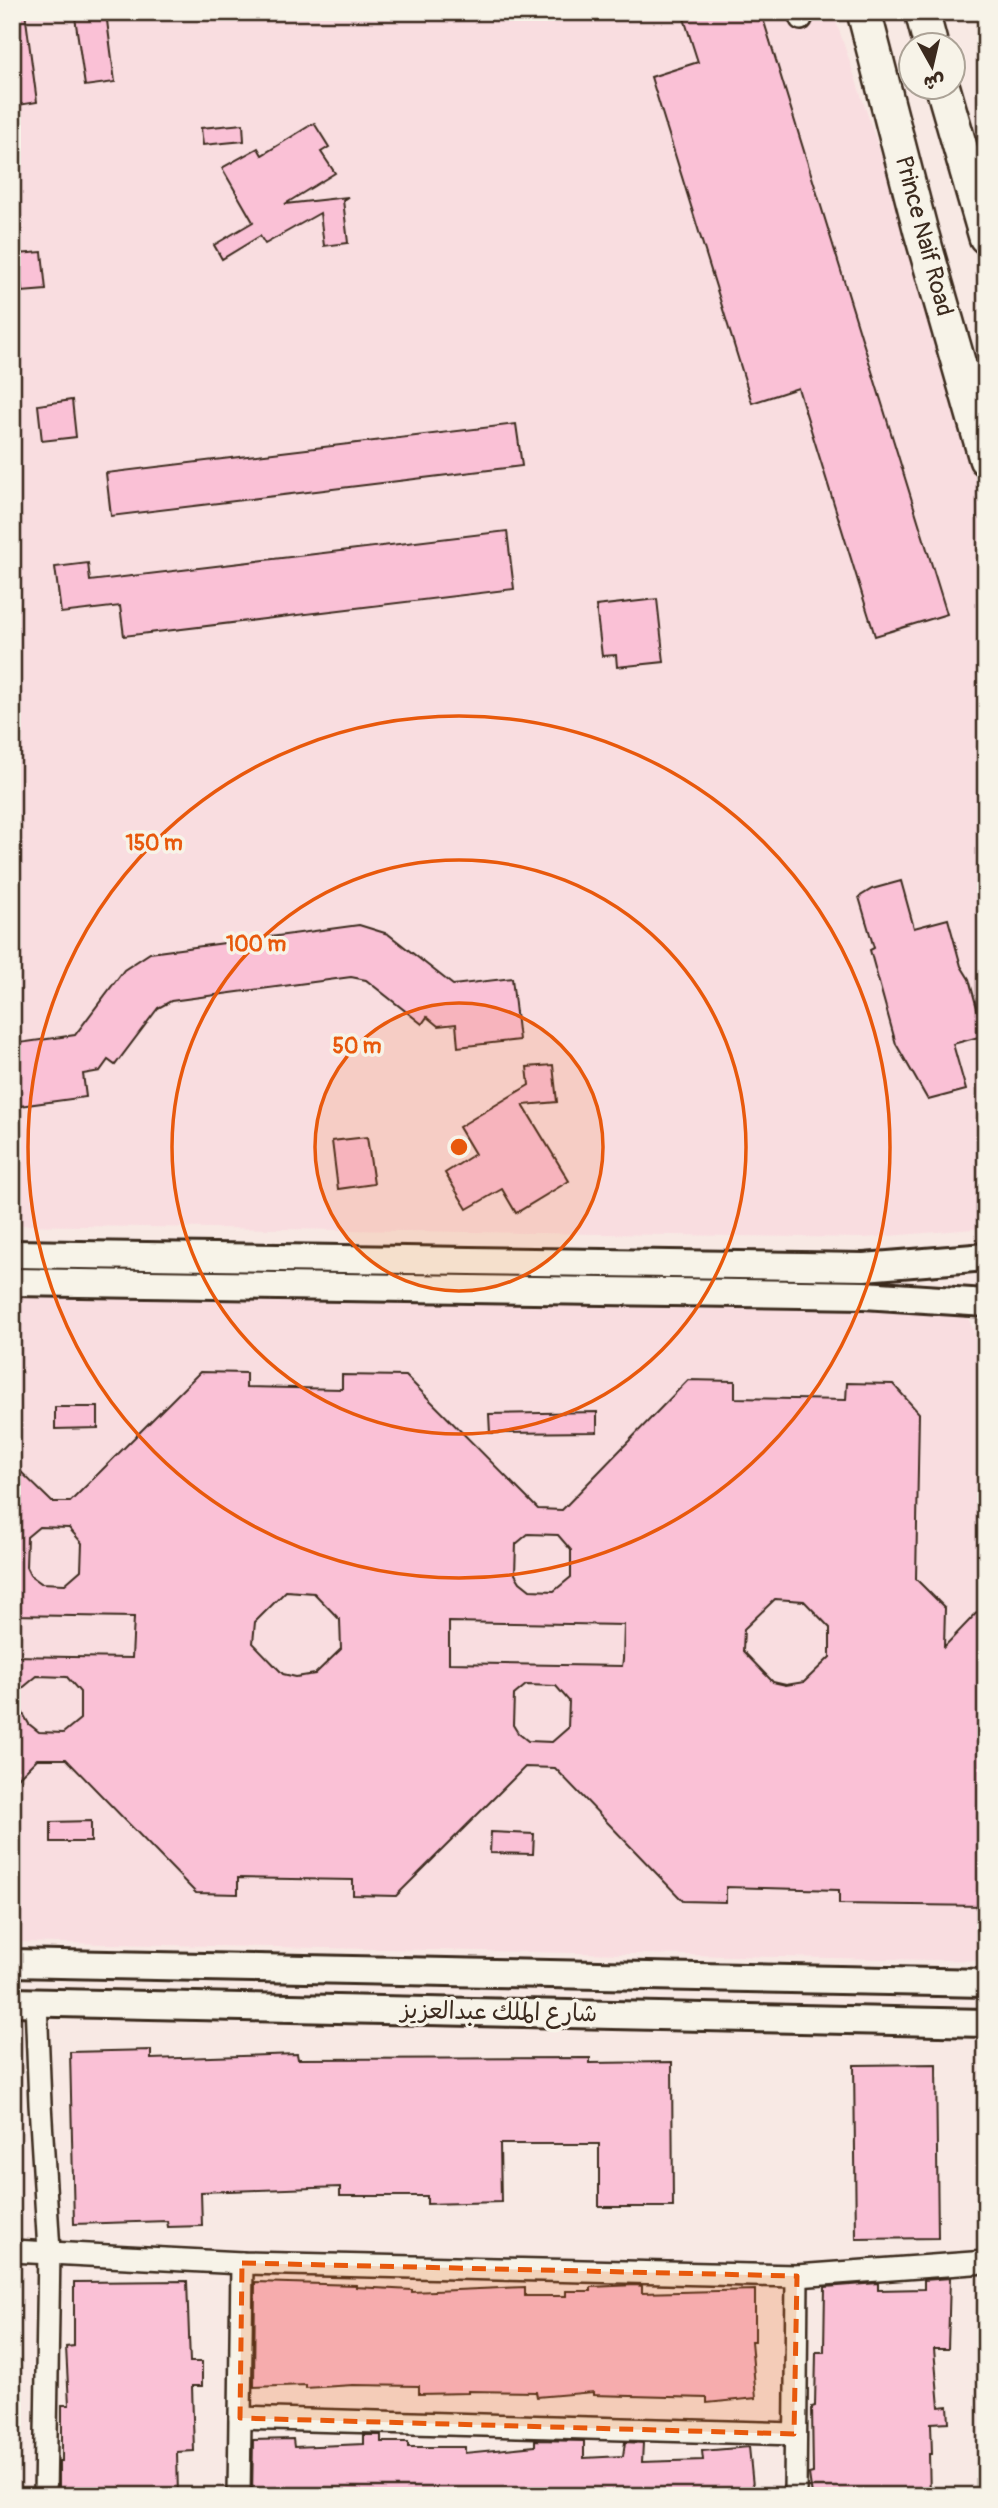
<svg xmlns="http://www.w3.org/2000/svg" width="998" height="2508" viewBox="0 0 998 2508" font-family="Pangolin,'Playpen Sans Arabic',sans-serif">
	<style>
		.built { fill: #f9dde0 }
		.building { fill: #fac1d6; stroke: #3b2a1e; stroke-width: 2; fill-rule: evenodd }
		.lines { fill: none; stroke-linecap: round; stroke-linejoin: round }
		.minor-casing { stroke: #3b2a1e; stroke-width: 26 }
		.tertiary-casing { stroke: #3b2a1e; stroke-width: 32 }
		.primary-casing { stroke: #3b2a1e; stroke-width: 38 }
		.minor { stroke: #f7f3e8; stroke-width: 21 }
		.tertiary { stroke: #f7f3e8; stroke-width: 26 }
		.primary { stroke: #f7f3e8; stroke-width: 33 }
		.marked { fill: #e8590c; fill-opacity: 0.2; stroke: #e8590c; stroke-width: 5; stroke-dasharray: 14 9; stroke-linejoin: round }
		.ring { fill: none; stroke: #e8590c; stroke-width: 3.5 }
		.labels { text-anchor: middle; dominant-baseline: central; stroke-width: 7; stroke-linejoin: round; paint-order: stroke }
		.street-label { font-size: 24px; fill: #3b2a1e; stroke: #f7f3e8 }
		.centre { fill: #e8590c; stroke: #f7f3e8; stroke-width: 3.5 }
		.ring-label { font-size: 21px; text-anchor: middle; font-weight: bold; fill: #e8590c; stroke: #f7f3e8; stroke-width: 7; stroke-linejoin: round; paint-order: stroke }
	</style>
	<rect width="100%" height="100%" fill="#f8e9e4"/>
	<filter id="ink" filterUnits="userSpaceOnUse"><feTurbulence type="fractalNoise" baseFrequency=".0143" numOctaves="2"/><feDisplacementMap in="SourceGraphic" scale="14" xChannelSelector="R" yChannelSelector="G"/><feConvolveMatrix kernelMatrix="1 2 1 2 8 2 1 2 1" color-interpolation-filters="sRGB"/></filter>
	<g filter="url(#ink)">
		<g class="built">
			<path d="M12,12H833L908,235L986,495V1228L864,1238L12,1225Z"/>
			<path d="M12,1296L966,1312L978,1342L977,1516H986V1961L12,1942Z"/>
		</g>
		<g class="building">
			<path d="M12,12H25L37,102L12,106Z"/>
			<path d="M682,12H761L947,614L875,636L798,388L752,403L651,77L698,62Z"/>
			<path d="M106,13L115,82L85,86L75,17Z"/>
			<path d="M314,123L329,147L321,152L335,173L285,204L348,197L343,200L348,243L324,246L320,213L265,244L260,236L222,259L214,245L253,222L222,168L258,148L262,155Z"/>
			<path d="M243,124L244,141L203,145L201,128Z"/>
			<path d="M42,252L46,290L22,292L18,254Z"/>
			<path d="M72,400L76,437L42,441L38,405Z"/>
			<path d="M516,424L522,466L111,516L106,473Z"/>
			<path d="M507,531L514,589L124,636L120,606L61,613L55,567L88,563L90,581Z"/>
			<path d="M657,599L664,662L617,667L616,655L602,656L596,606Z"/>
			<path d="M901,881L914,928L948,919L961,966L969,979L980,1019L986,1029V1035L953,1044L966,1090L928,1100L896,1044L870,950L874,948L859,897L872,889Z"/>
			<path d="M359,925L388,934L453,985L512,978L519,1040L458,1047L456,1024L438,1026L427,1017L422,1024L366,980L351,977L171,1001L158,1008L115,1065L108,1060L100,1071L83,1074L86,1097L12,1107V1044L75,1035L124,970L150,953Z"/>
			<path d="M553,1065L557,1102L523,1105L569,1181L516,1213L502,1189L467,1209L445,1173L475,1154L459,1127L529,1085L527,1067Z"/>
			<path d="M367,1137L374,1184L338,1189L332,1141Z"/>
			<path d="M200,1372L246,1373V1387L342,1389V1375L406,1376L538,1509L562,1510L688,1380L735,1381V1398L846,1400L847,1383L893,1384L919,1413L916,1579L945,1608L944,1647L986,1603V1906L839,1904V1890L726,1887V1902L683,1901L555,1768L525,1767L396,1896L353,1895V1880L238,1878V1894L196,1893L66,1759H37L12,1784V1656L132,1658L134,1617L12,1615V1463L52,1502H70ZM39,1527L69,1528L82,1543L81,1570L65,1584L41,1583L30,1575L26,1567L27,1537ZM528,1534L558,1535L571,1550V1577L554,1591L530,1590L520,1582L515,1574L516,1544ZM286,1591L314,1593L340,1620L341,1649L315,1674L296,1677L283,1674L253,1643L255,1622ZM775,1599L804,1601L830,1628V1657L804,1682L786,1685L773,1682L743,1651L744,1629ZM449,1622L624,1625L623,1660L622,1666L449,1663ZM37,1676L67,1677L80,1692V1719L63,1733L39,1732L29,1724L13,1696ZM526,1685L556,1686L569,1701L568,1728L552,1742L528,1741L518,1733L513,1725L514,1695Z"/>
			<path d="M55,1407H98V1428L55,1429Z"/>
			<path d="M597,1412V1432L490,1433L489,1414Z"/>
			<path d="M91,1821V1842H51V1822Z"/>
			<path d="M491,1832L534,1834L533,1854L490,1853Z"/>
			<path d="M151,2050V2059L297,2054L298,2059L590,2058V2063L672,2062L673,2207H599V2144H500L501,2202L427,2204V2196H340V2187L201,2192L202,2226L168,2227L167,2221L74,2224L70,2052Z"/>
			<path d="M936,2064L938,2238L856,2239L854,2065Z"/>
			<path d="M950,2278L948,2349H934L939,2407L948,2406L949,2422L931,2423L932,2454H929L930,2496H812L809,2474L813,2473L812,2407L815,2406L816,2352H824L825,2287L878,2283V2290L924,2289V2280Z"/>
			<path d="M187,2281L190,2362H202V2386H192L194,2451L177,2452L178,2496H59V2461H62V2405H69L66,2347L74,2346V2282Z"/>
			<path d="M255,2282L356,2285V2287L412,2290V2292L525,2287V2296H566V2291H591V2287L636,2285L642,2286V2293L755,2290V2341H751L756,2398L707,2403V2398L593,2395V2392L537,2397L536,2392L468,2391V2393L419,2394V2386L353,2385L306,2388V2385L254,2387Z"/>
			<path d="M364,2435H381V2442H408V2447H465V2453L535,2446V2440L584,2441V2458L623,2456L625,2442L643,2443L642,2462L703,2460L702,2451L749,2447L754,2496H252L253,2440L293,2439L294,2447L364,2444Z"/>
		</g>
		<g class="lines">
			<g class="minor-casing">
				<g id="minor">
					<path d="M799,12L801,19"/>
					<path d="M36,2001L40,2104L49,2251L45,2496"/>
					<path d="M12,2251L242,2263L797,2276L986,2262"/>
					<path d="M240,2418L794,2434"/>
					<path d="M239,2496L242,2263"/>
					<path d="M795,2496L797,2276"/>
				</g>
			</g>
			<g class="tertiary-casing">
				<g id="tertiary">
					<path d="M12,1254L864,1267L986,1257"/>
					<path d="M12,1282L864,1295L986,1303"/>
					<path d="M12,1963L986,1983"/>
					<path d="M12,2002L986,2023"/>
				</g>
			</g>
			<g class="primary-casing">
				<g id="primary">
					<path d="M864,12L921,232L986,459"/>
					<path d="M922,12L931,46"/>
					<path d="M943,88L986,237"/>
				</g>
			</g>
			<use href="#minor" class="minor"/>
			<use href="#tertiary" class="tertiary"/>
			<use href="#primary" class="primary"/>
		</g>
	</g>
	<path class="marked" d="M242,2263L797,2276L794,2434L240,2418Z"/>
	<circle cx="459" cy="1147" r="144" fill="#e8590c" fill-opacity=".12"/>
	<g class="ring">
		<circle cx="459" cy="1147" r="144"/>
		<circle cx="459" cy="1147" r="287"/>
		<circle cx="459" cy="1147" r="431"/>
	</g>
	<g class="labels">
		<g class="street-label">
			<text transform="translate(924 236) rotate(75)">Prince Naif Road</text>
			<text transform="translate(499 2012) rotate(1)">شارع الملك عبدالعزيز</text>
		</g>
	</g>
	<circle cx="459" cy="1147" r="10" class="centre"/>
	<g class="ring-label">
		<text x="154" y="850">150 m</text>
		<text x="256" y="951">100 m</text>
		<text x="357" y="1053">50 m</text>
	</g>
	<rect width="998" height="2508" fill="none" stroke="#f7f3e8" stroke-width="42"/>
	<rect x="21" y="21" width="956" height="2466" fill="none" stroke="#3b2a1e" stroke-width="2.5" filter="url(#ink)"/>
	<g transform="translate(932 66) rotate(172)"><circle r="33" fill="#f7f3e8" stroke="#aca397" stroke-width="2"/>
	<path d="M0-5L12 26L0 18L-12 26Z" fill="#3b2a1e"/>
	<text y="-10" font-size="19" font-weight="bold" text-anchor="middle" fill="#3b2a1e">ش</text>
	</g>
</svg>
